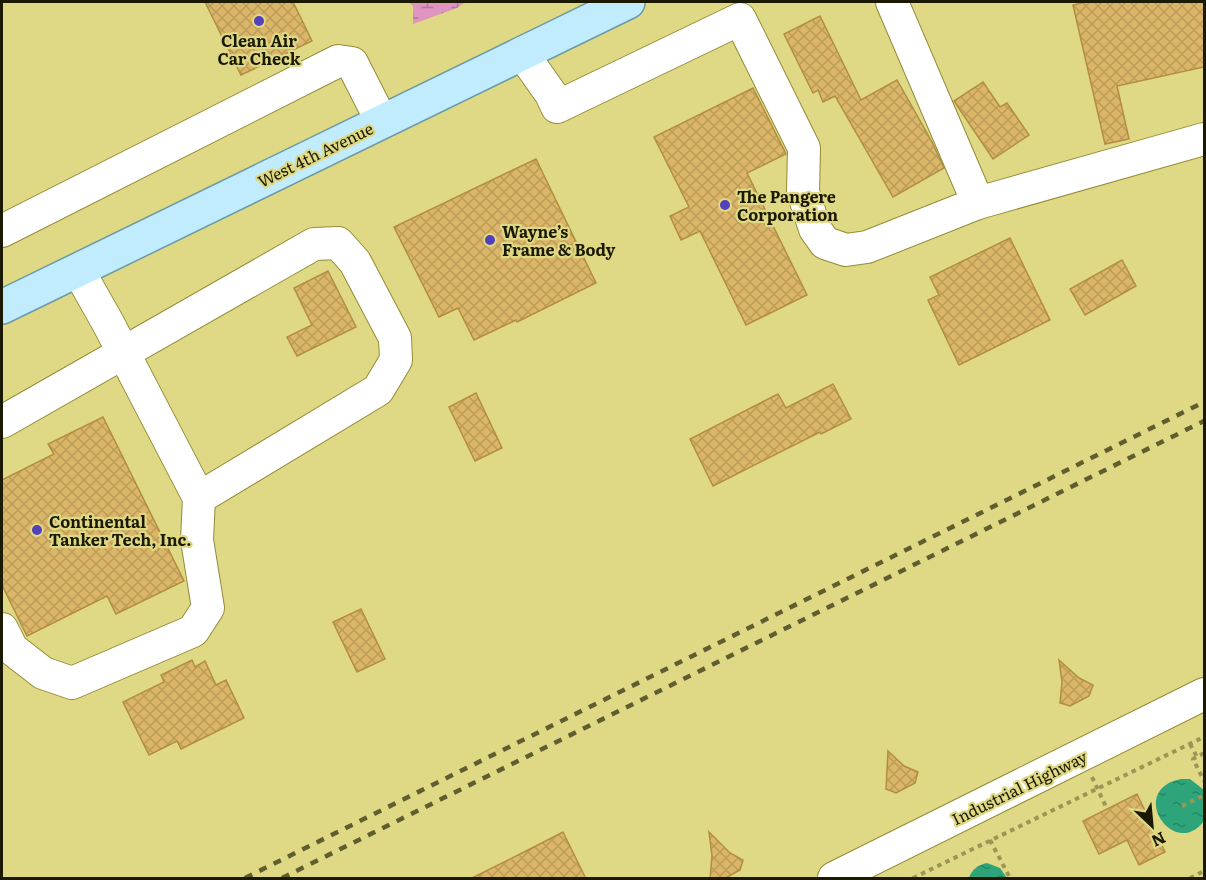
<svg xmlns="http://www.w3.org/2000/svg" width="1206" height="880" viewBox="0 0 1206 880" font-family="Literata,serif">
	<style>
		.wetland { fill: url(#wetland-marsh) }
		.water { fill: url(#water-ripples) }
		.building { fill: url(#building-cross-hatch); stroke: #b28e40; stroke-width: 1.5 }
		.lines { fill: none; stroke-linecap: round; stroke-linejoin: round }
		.minor-casing { stroke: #938c38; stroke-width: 34 }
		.major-casing { stroke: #6b9aa5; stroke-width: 36 }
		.path { stroke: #9b9657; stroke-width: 4; stroke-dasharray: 4.5 4.5; stroke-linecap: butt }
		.minor { stroke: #fff; stroke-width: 32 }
		.major { stroke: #c0ecfe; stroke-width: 33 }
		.rail { stroke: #605d2f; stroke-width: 4.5; stroke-dasharray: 8 8; stroke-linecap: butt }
		.poi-dot { fill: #5440b8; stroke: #dfd884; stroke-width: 2 }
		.labels { text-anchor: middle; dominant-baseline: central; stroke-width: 4.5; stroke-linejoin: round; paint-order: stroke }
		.poi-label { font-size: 16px; font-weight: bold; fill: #1b1901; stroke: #dfd884; text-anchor: start }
		.street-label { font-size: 16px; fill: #1b1901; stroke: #dfd884 }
	</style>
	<defs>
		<pattern id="wetland-marsh" width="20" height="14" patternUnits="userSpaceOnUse" patternTransform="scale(1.5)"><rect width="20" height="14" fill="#e094c0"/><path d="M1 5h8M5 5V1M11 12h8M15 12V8" fill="none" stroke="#b5789a"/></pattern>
		<pattern id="water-ripples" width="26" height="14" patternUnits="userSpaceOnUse" patternTransform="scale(1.5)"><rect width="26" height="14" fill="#2ea47a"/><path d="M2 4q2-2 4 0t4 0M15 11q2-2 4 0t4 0" fill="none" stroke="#268562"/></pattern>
		<pattern id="building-cross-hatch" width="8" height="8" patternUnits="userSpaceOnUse" patternTransform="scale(1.5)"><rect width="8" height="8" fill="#dbb668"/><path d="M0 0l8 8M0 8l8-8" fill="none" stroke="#bb9c58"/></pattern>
	</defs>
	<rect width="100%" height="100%" fill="#dfd884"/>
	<path class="wetland" d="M408,2H466L457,8L413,24V6Z"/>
	<g class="water">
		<path d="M1181,779H1190L1204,790V821C1174,861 1126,790 1181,779Z"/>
		<path d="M987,863L1000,868L1007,878H969C972,869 978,865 987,863Z"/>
	</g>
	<g class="building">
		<path d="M205,2H293L312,41L241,75Z"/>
		<path d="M1087,2H1204V67L1117,86L1129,139L1105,144L1073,5Z"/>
		<path d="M820,16L861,100L897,80L932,142L944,168L893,197L835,96L823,102L818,90L813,93L784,34Z"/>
		<path d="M983,82L1000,107L1007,103L1029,135L993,159L954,101Z"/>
		<path d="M753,88L786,154L747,173L807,295L746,325L700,231L681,240L670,216L689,207L654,137Z"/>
		<path d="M536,159L596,283L517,322L516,320L474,340L458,308L439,317L394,227Z"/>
		<path d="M1010,238L1050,320L959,365L928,300L939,295L930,277Z"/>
		<path d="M1122,260L1136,286L1085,315L1070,289Z"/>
		<path d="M328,271L356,327L297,356L287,337L312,325L294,288Z"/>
		<path d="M833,384L851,419L821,434L820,432L713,486L690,439L778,394L786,408Z"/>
		<path d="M476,393L502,448L475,461L449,407Z"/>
		<path d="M103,417L184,581L116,614L107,596L27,636L2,585V480L54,454L48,444Z"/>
		<path d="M361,609L385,659L357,672L333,622Z"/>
		<path d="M192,660L195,667L205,661L216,685L226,680L244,718L181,749L177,741L149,755L123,702L164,682L161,675Z"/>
		<path d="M1059,660L1079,678L1093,685L1089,696L1070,706L1060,703L1062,682Z"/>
		<path d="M888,751L904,766L918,772L915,783L896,793L886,789Z"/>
		<path d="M1137,794L1165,852L1139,865L1127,840L1099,854L1083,821Z"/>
		<path d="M563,832L586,879H470L528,850Z"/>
		<path d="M709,832L730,853L743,860L740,870L724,879H710L712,856Z"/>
	</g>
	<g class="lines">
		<g class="minor-casing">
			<g id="minor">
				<path d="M522,53L551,94L557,107L740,19L804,148L803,192L815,229L825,243L846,250L867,247L978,203L892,2"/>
				<path d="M978,203L1204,139"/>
				<path d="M2,231L338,61L352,63L382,122"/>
				<path d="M2,422L314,244L338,243L355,262L395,338L396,360L378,390L199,498"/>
				<path d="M2,629L12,649L43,673L72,683L193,631L208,608L197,540L199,498L108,323L78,270"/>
				<path d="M834,878L1204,694"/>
			</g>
		</g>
		<g class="major-casing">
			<path id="major" d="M2,307L628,2"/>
		</g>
		<g class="path">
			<path d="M1190,744L1197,757"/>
			<path d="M1204,753L1193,759L1204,781"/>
			<path d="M1092,777L1107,809"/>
			<path d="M1182,806L1204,795"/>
			<path d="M990,840L1010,878"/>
			<path d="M913,878L1204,737"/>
			<path d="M1190,878L1204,871"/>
		</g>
		<use href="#minor" class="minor"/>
		<use href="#major" class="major"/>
		<g class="rail">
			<path d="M245,878L1204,402"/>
			<path d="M282,878L1204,421"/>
		</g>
	</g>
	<g class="poi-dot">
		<circle cx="259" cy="21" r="6"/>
		<circle cx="725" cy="205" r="6"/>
		<circle cx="490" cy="240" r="6"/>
		<circle cx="37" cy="530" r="6"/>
	</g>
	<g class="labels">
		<g class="poi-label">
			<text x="259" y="40" text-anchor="middle">Clean Air<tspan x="259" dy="18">Car Check</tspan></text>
			<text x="737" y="196">The Pangere<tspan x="737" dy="18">Corporation</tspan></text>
			<text x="502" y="231">Wayne’s<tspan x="502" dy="18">Frame &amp; Body</tspan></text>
			<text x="49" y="521">Continental<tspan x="49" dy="18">Tanker Tech, Inc.</tspan></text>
		</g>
		<g class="street-label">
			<text transform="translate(315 154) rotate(-26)">West 4th Avenue</text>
			<text transform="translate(1019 787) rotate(-26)">Industrial Highway</text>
		</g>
	</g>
	<rect width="1206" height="880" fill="none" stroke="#1b1901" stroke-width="6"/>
	<g transform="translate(1152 826) rotate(154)" stroke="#dfd884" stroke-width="4.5" paint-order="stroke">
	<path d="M0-4.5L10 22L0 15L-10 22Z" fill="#1b1901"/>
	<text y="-9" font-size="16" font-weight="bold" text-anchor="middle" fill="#1b1901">N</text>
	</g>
</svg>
